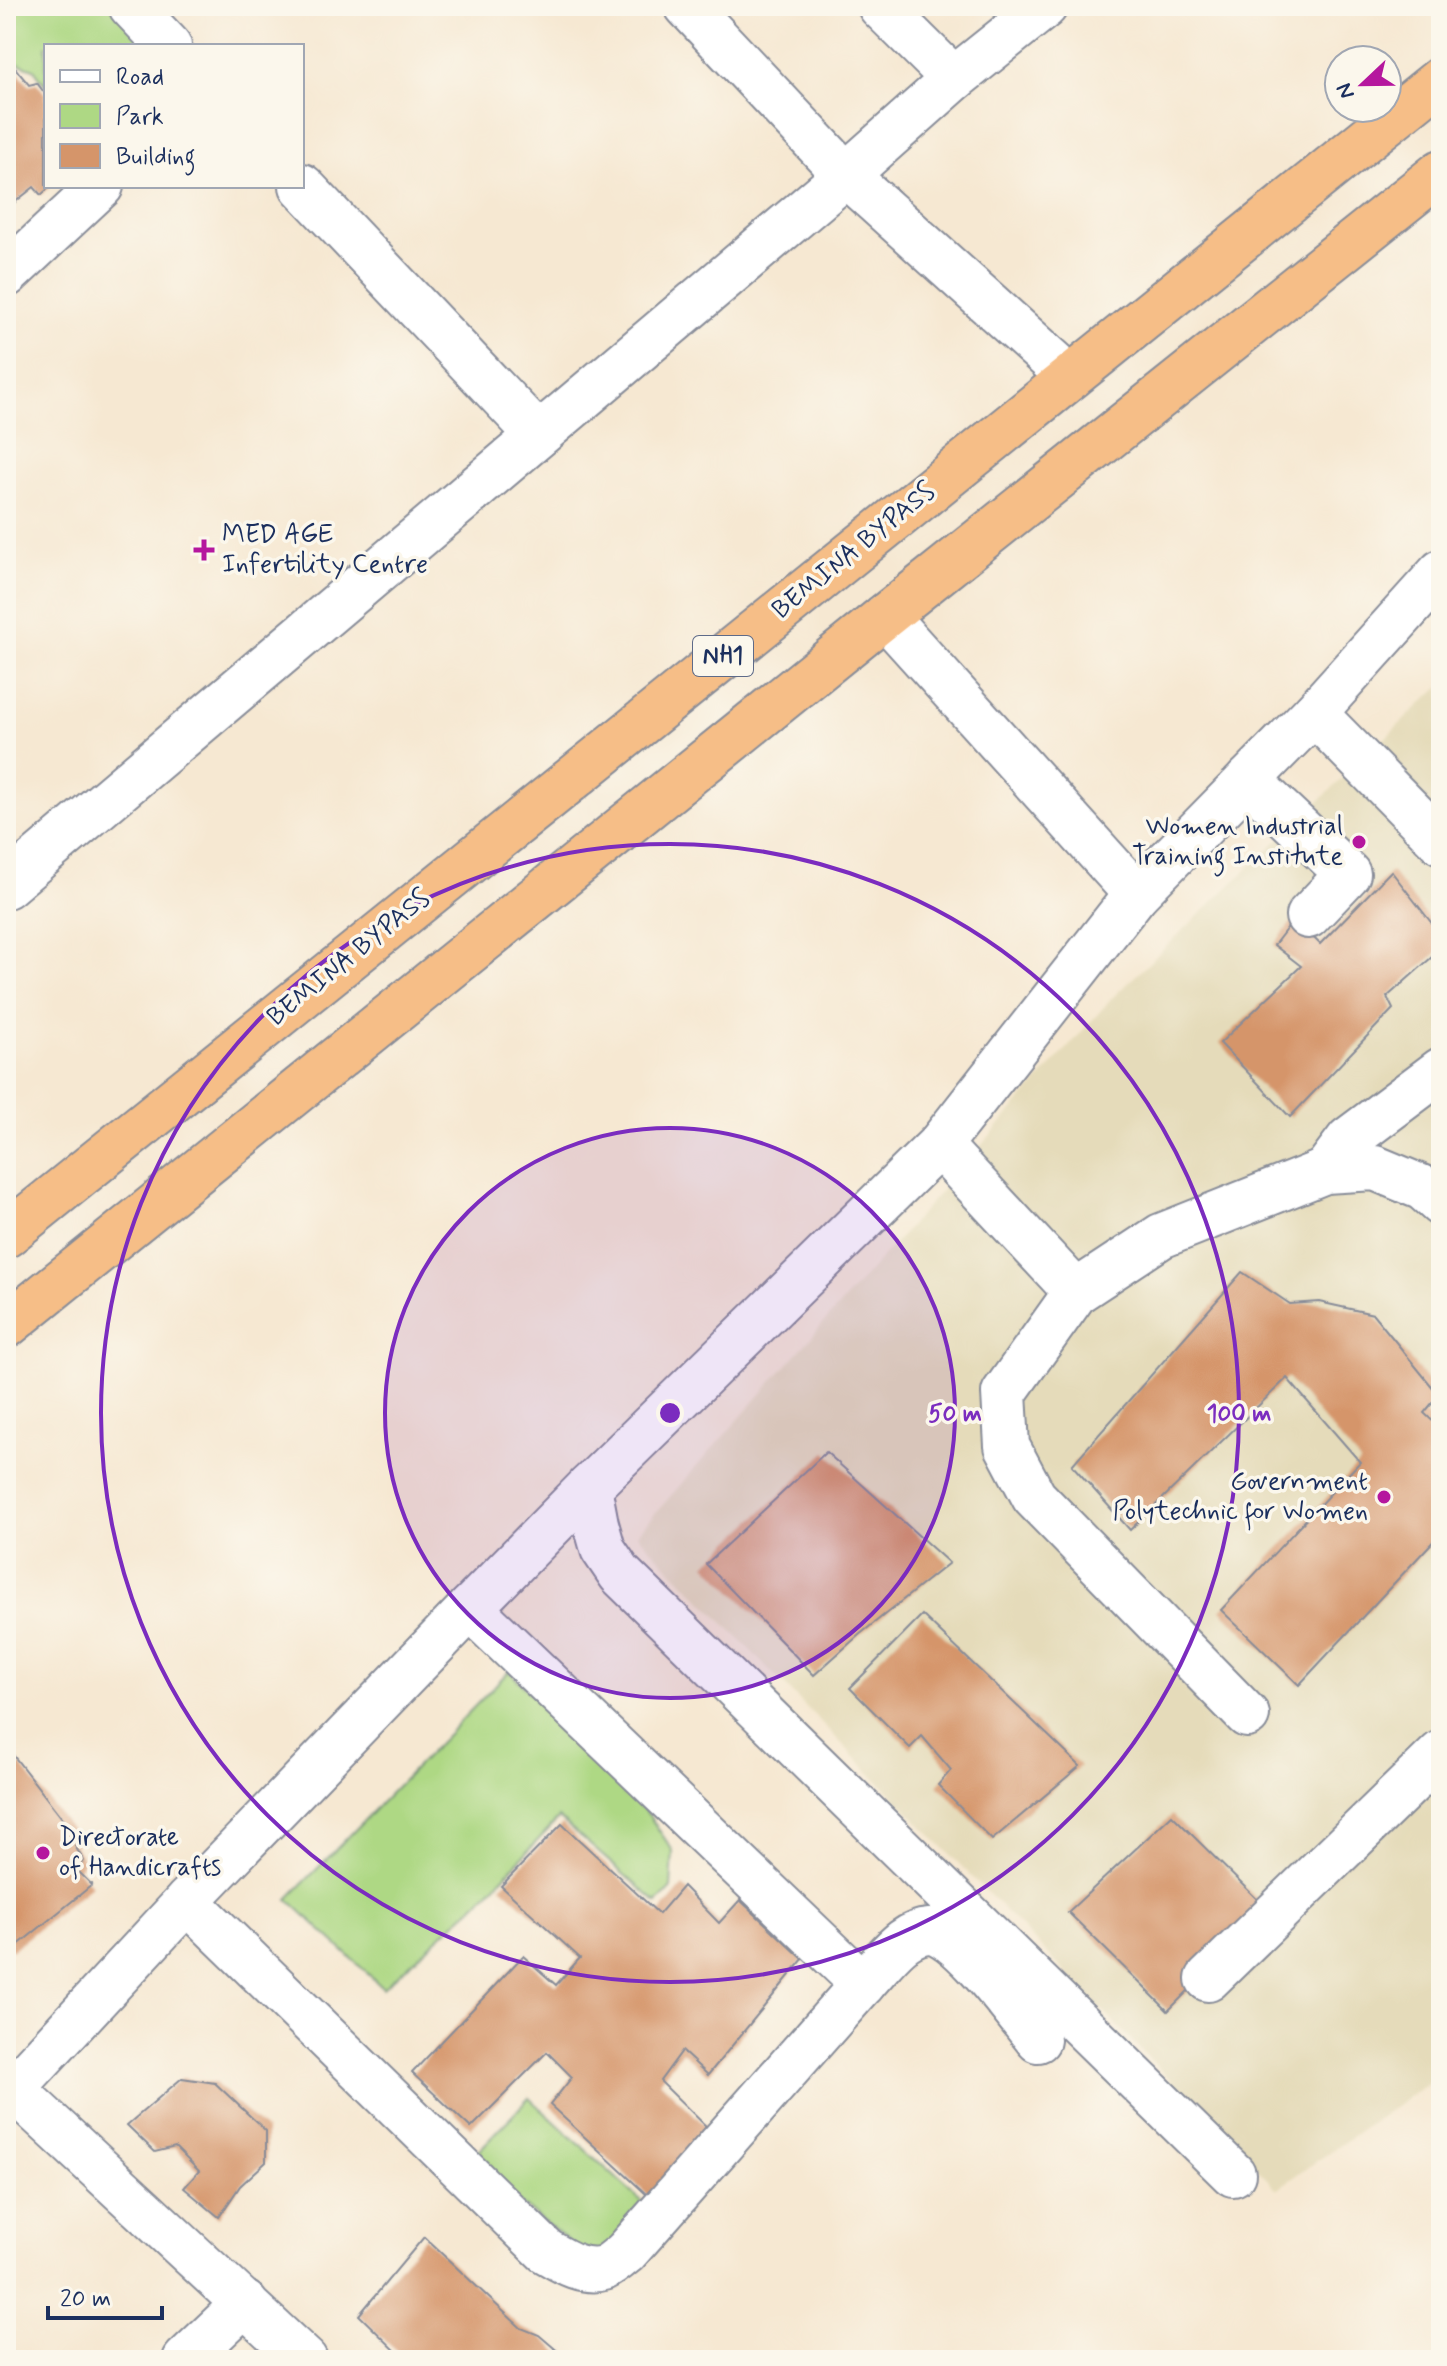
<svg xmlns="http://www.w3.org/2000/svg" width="1447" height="2366" viewBox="0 0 1447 2366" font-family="Mynerve,sans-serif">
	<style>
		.built { fill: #e5dbba }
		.green { fill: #aed884; stroke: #648471; stroke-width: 2 }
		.building { fill: #d5956a }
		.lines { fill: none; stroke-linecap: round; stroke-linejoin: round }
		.minor-casing { stroke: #888c98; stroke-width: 48 }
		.highway-casing { stroke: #888c98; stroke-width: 48 }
		.minor { stroke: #fff; stroke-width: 44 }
		.highway { stroke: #f6be87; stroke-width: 44 }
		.ring { fill: none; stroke: #7b2cbf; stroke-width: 4 }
		.poi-dot { fill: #b5179e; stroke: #fbf7ec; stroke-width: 3 }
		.labels { text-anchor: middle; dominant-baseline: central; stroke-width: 7; stroke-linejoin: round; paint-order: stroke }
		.shield { fill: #fbf7ec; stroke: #5e6b89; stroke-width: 2 }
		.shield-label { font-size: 24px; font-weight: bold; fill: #1b2f5e }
		.poi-label { font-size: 26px; fill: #1b2f5e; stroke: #fbf7ec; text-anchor: start }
		.street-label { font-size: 26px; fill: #1b2f5e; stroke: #fbf7ec }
		.centre { fill: #7b2cbf; stroke: #fbf7ec; stroke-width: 4 }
		.ring-label { font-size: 24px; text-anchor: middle; font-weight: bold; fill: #7b2cbf; stroke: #fbf7ec; stroke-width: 7; stroke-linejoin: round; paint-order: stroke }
	</style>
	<rect width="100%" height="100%" fill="#fbf7ec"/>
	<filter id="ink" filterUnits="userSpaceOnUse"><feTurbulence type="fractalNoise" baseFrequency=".0125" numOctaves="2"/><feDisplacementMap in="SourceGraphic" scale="16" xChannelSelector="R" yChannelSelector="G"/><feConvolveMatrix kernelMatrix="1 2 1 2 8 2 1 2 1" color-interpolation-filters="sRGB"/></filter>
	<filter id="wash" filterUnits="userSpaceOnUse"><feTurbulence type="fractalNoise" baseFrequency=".006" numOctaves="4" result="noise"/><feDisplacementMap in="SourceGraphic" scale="32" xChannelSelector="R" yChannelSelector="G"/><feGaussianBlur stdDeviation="1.8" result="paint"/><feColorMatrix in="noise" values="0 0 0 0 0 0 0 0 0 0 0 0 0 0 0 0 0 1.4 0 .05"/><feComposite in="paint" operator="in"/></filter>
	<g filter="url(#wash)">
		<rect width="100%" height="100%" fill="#f6e8d2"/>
		<path class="built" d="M1441,685V2074L1277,2189L637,1534L1111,999Z"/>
		<g class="green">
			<path d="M6,6H118L157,46H46V86L34,69L6,59Z"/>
			<path d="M509,1671L648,1814L673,1851L671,1888L657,1903L559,1818L489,1892L383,1988L288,1899Z"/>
			<path d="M529,2098L650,2209L593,2260L467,2163Z"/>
		</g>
		<g id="blocks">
			<g class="building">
				<path d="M6,57L29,85L37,83L46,95V186H51L41,195L34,187L15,202L6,190Z"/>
				<path d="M1391,871L1441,935V949L1387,997L1393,1009L1290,1117L1220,1043L1301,966L1274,945L1294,919L1320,944Z"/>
				<path d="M1242,1272L1290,1304L1319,1302L1373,1314L1439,1395L1424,1413L1441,1429V1533L1299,1685L1221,1610L1360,1462L1287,1378L1130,1530L1072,1465Z"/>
				<path d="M826,1452L949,1563L859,1635L814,1675L706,1564Z"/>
				<path d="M922,1615L1080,1766L992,1840L938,1785L951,1770L922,1736L910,1748L850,1688Z"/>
				<path d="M6,1746L79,1840L75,1846L84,1861L77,1870L92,1885L12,1950L6,1944Z"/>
				<path d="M1172,1815L1268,1910L1168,2011L1068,1912Z"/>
				<path d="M562,1824L659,1914L683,1886L719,1923L740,1900L803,1959L708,2075L682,2051L660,2081L719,2139L658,2205L550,2105L572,2077L547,2052L471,2128L412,2073L523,1956L556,1985L580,1958L501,1886Z"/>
				<path d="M182,2078L215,2083L266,2131V2162L240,2186L219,2217L184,2188L199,2171L175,2147L155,2152L127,2125Z"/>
				<path d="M424,2237L521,2328L539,2335L568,2360H405L359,2315Z"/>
			</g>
		</g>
	</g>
	<g filter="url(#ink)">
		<use href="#blocks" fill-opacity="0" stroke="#888c98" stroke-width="2"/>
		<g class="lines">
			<g class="minor-casing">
				<g id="minor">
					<path d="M131,6L169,46"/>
					<path d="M687,6L846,175L1069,376"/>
					<path d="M880,6L954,79"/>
					<path d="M302,186L538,435"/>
					<path d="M6,275L101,186"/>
					<path d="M885,616L1136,894"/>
					<path d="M1314,713L1441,842"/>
					<path d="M1248,780L1348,874L1308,916"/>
					<path d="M6,886L846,175L954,79L1045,6"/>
					<path d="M939,1145L1076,1292"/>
					<path d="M1325,1171L1349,1139L1441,1070"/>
					<path d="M589,1487L596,1524L603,1549L620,1574L1233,2174"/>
					<path d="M470,1608L863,1984"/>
					<path d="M1247,1715L1034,1497L1007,1446L1004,1393L1076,1292L1161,1236L1325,1171L1375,1168L1423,1188L1441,1204"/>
					<path d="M187,1901L546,2251C563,2261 583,2274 604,2268C611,2265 620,2257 626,2252L883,1961C895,1948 909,1932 929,1931C958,1931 1019,2017 1038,2040"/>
					<path d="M1208,1979L1441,1753"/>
					<path d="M13,2089L305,2360"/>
					<path d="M6,2096L187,1901L470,1608L589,1487L939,1145L1136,894L1314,713L1441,572"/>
					<path d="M185,2360L245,2303"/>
				</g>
			</g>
			<g class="highway-casing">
				<g id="highway">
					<path d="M6,1235L1441,79"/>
					<path d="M6,1326L885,616L1441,172"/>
				</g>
			</g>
			<use href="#minor" class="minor"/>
			<use href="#highway" class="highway"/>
		</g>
	</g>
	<circle cx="670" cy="1413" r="285" fill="#7b2cbf" fill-opacity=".12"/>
	<g class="ring">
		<circle cx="670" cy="1413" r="285"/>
		<circle cx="670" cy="1413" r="569"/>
	</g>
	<g class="poi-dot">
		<path d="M200 538h8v8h8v8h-8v8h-8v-8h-8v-8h8z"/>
		<circle cx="1359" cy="842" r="8"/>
		<circle cx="1384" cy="1497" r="8"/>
		<circle cx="43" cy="1853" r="8"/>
	</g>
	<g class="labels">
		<rect class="shield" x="693" y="636" width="60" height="40" rx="6"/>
		<g class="shield-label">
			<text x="723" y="656">NH1</text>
		</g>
		<g class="poi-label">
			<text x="222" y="535">MED AGE<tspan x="222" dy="30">Infertility Centre</tspan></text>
			<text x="1343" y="827" text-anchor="end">Women Industrial<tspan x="1343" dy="30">Training Institute</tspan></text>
			<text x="1368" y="1482" text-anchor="end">Government<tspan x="1368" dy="30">Polytechnic for Women</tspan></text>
			<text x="59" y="1838">Directorate<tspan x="59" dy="30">of Handicrafts</tspan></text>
		</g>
		<g class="street-label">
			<text transform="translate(854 551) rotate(-39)">BEMINA BYPASS</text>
			<text transform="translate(349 958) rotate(-39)">BEMINA BYPASS</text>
		</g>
	</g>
	<circle cx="670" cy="1413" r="12" class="centre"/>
	<g class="ring-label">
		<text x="955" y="1421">50 m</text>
		<text x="1239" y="1421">100 m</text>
	</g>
	<rect width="1447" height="2366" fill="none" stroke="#fbf7ec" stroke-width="32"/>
	<rect x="44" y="44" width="260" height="144" fill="#fbf7ec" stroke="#a1a7b3" stroke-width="2"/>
	<rect x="60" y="70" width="40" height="12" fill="#ffffff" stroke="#a1a7b3" stroke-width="2"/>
	<text x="116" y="84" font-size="24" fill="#1b2f5e">Road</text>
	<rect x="60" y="104" width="40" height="24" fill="#aed884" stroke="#a1a7b3" stroke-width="2"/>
	<text x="116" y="124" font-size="24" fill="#1b2f5e">Park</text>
	<rect x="60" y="144" width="40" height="24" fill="#d5956a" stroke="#a1a7b3" stroke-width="2"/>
	<text x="116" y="164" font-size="24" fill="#1b2f5e">Building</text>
	<g transform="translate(1363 84) rotate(248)"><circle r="38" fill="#fbf7ec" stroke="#a1a7b3" stroke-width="2"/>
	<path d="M0-6L14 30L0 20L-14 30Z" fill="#b5179e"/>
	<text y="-12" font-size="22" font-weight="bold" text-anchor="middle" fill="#1b2f5e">N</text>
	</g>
	<path d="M48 2306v12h114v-12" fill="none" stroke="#1b2f5e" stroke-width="4"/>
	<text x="60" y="2306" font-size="24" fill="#1b2f5e" stroke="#fbf7ec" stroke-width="6" paint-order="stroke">20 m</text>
</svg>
